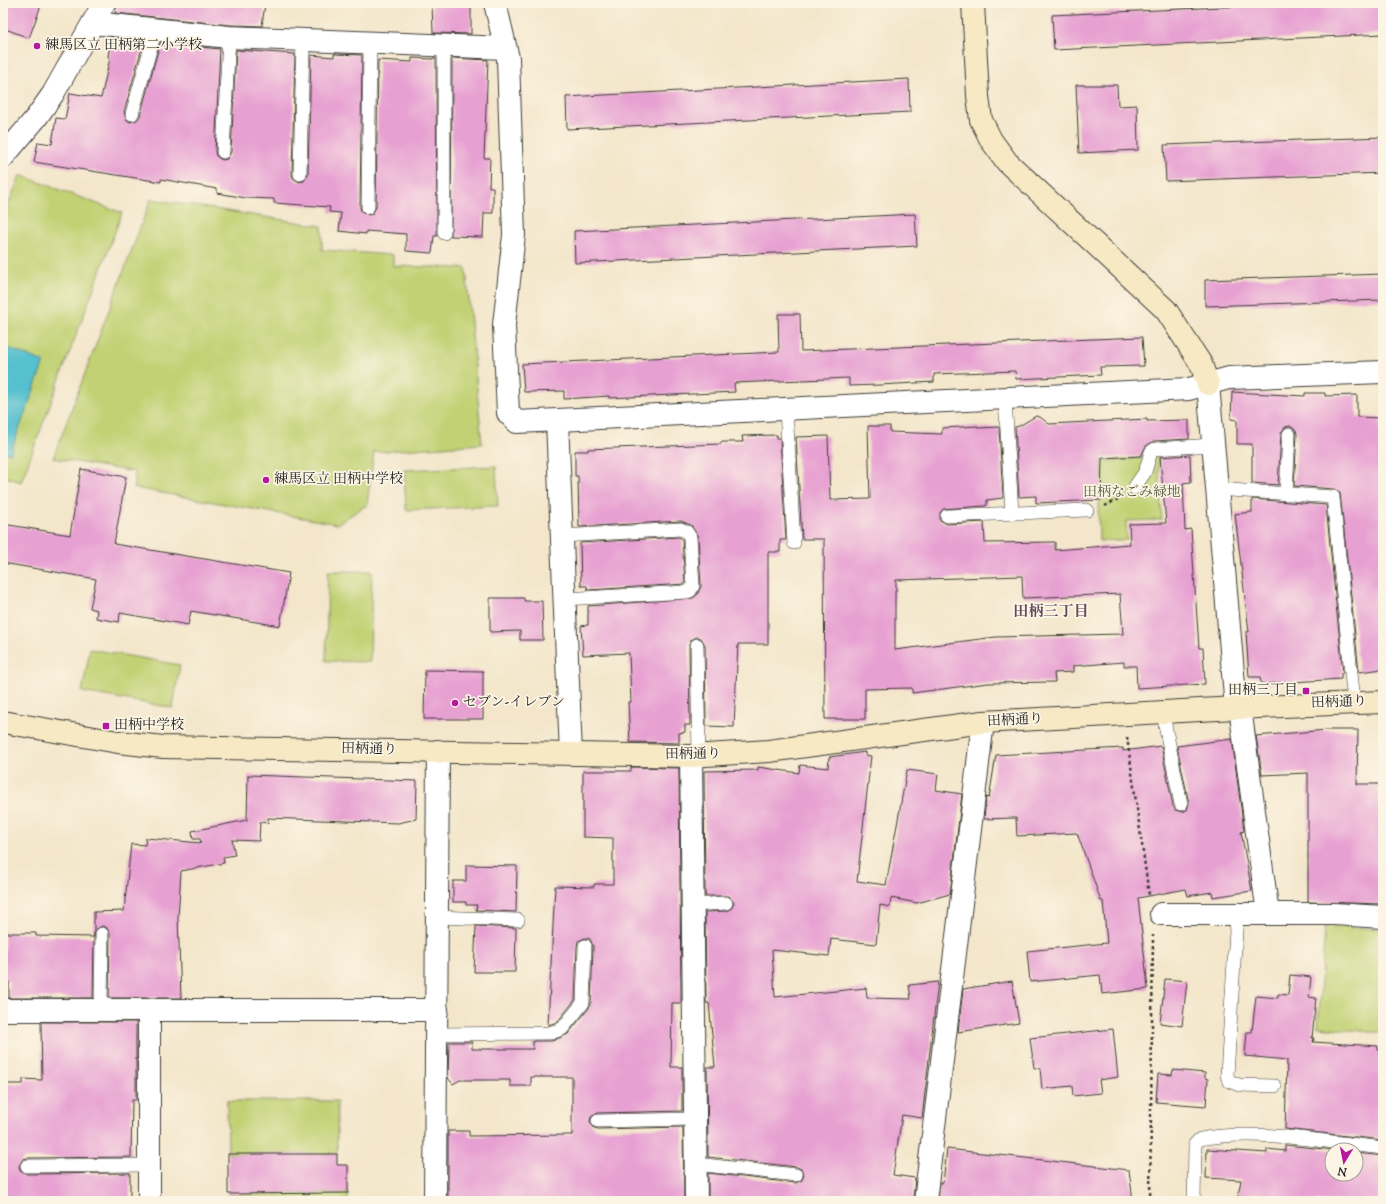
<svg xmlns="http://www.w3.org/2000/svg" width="1386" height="1204" viewBox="0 0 1386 1204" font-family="'Sorts Mill Goudy','Noto Serif JP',serif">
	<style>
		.green { fill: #c1d173; stroke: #6e7648 }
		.water { fill: #54c0ce; stroke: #386e75 }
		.building { fill: #e7a0d2; fill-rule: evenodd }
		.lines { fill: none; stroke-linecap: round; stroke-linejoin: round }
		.lane-casing { stroke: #3c3a36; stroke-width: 14 }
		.street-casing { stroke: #3c3a36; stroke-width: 24 }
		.secondary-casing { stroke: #3c3a36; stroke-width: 24 }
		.path { stroke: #3c3a36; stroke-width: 2.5; stroke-dasharray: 3 3; stroke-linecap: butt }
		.lane { stroke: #fff; stroke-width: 13 }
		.street { stroke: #fff; stroke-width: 22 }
		.secondary { stroke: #f6e9c3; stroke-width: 22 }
		.poi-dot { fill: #b5179e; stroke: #fcf5e5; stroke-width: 1.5 }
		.labels { text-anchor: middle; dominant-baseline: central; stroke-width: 3.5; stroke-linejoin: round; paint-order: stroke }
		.poi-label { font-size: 14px; fill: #1c1c1c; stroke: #fcf5e5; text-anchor: start }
		.park-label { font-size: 14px; fill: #565b3a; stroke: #fcf5e5 }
		.street-label { font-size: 14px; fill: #1c1c1c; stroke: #fcf5e5 }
		.neighbourhood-label { font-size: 15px; font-weight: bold; fill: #634a5c; stroke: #fcf5e5 }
	</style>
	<rect width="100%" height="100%" fill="#fcf5e5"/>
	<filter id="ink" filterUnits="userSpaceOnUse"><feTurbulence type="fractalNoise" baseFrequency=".025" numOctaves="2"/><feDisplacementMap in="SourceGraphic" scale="8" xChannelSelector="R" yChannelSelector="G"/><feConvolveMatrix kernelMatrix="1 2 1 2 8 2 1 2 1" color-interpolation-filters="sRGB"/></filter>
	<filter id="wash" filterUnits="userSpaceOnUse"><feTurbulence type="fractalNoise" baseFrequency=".012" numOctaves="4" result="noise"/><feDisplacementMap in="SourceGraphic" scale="16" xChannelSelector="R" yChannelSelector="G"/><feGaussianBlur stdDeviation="0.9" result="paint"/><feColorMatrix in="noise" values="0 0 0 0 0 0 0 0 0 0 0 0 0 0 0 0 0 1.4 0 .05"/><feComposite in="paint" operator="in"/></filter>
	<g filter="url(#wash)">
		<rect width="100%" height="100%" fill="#f3e6ca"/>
		<g class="green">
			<path d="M20,175L122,213L21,482L3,476V219Z"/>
			<path d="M151,199L322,226V250L393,255V266L466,268L482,444L374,452L367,505L337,524L134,488L135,472L53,458Z"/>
			<path d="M1158,455L1162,520L1126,521L1127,540L1099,541L1098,503L1103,498L1102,461L1147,458Z"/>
			<path d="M496,466L498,506L406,510L404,470Z"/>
			<path d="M328,571H372L370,662L326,661Z"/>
			<path d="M90,649L180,665L173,708L82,692Z"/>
			<path d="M1325,926L1383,929V1033L1318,1027Z"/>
			<path d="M227,1101H337V1154H228Z"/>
			<path d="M348,1193V1201H228V1194Z"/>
		</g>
		<path class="water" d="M3,346L44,362L10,454L3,451Z"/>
		<g id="blocks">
			<g class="building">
				<path d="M3,3H42L29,38L3,28Z"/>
				<path d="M117,3H265L262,26L230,25L115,13Z"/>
				<path d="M432,3H471V34L433,33Z"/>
				<path d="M1308,3H1383V34L1054,50L1052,15Z"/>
				<path d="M111,37L144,41L124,112L126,119L130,122L137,120L140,116L160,43L220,49L215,152L216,156L222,160L227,159L231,152L236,50L295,54L292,174L293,178L299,182L304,181L308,174L311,55L334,57V54L362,55L360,207L361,211L368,215L372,214L376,207L378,60L412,62V58L433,59V58H436L437,236H434L432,253L406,251V234L366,231V234L339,231L341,213L329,212L330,207L274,203V199L246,198L217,193V189L161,179V182L34,162L38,142L52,144L56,118L65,119L70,93L101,98L110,58L108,57Z"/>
				<path d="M452,58L488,60L484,158H490L489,187H493V213H484L483,237L451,236Z"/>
				<path d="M909,79L910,112L567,129L566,97Z"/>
				<path d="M1076,85H1117L1118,106L1137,105L1138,150L1079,153Z"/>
				<path d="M1383,137V173L1166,181L1164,145Z"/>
				<path d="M915,214L917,246L575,263L574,231Z"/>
				<path d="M1383,274V300L1205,306V280Z"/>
				<path d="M778,314H800L801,351L1142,337L1144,366L1100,367L1101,375L1016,379L1015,371L934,374V382L879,385L849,386V378L734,383L735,392L609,398V396L564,399V391L524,392L522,364L779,352Z"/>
				<path d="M1232,392L1305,396V393H1325V396L1357,395V417L1381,418L1380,452H1383V586H1381L1383,669L1359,672L1340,493L1334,489L1294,486L1297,434L1296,430L1290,426L1285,427L1281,433L1278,485L1252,483V444H1237V420L1231,419Z"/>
				<path d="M1036,416L1040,417L1049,424L1147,419V421L1189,420V439L1154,441L1146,446L1141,456L1102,458L1101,500L1036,503V496L1019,497L1015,427L1019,426Z"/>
				<path d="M868,426H890V432L942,434V428L978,426V428L999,427L1003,498L987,500V505L984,506L943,509L940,513V520L947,524L984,522L985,543L1055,542V550L1130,544L1129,524L1166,523L1160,457L1190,455L1191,482L1183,483L1185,530L1191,529L1199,648H1203L1205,684L1137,688L1136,666H1124V662L1073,666V672L1054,673L1055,682L988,683L912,693V688L865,689V719H825L824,539H802L796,437L828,436L830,500L870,499ZM1022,576L1023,598L1120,594L1123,634L996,637L895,650V591H896V580Z"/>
				<path d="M777,435V438H780L786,540H780V552H768V644H738L734,727L706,726L705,645L701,638L696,637L690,641L689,645L690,725H685V732L679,733V743L630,742L628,702H631L629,653L583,655L581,626L588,625V606L693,598L697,595L701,586L698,537L691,525L681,521L579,527L578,476H575V451H588V449L721,444V442H743L742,436Z"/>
				<path d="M81,469L126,477L114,544L289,573L280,626L191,611L188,625L120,613L119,622L96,618L97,610L90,608L96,579L3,563V524L70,535Z"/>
				<path d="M1252,499L1326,505L1343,673H1341V679L1261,684L1260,677H1249L1246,632H1249L1235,514L1252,512Z"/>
				<path d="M679,537L682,539L685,584L588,590L587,586H581L580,543Z"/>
				<path d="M490,598H524V601H542L543,640H520V631L490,632Z"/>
				<path d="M425,670L483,671V719H424Z"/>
				<path d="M1327,730H1358L1357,784H1381L1383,904L1308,902V773L1262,775L1256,736Z"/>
				<path d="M1232,739L1244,831L1241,832L1252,891L1213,897L1212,892L1188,896L1186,889L1138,898L1148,989L1102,994L1100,975L1030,982L1027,951L1107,943L1103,901H1101L1077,833L1017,836L1016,818L984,819L986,797L989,798L996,755L1123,748V751L1161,746L1173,806L1175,810L1182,812L1187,810L1189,803L1177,746Z"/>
				<path d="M865,752V755L871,756L857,881L886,885L907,770L938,774L936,790L962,794L950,894L917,903L891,898L890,907L880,905L876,944L831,939L829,956L772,950L775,997L866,988L867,998L911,999L909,985L938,982L922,1118L902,1115L893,1175L915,1178L913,1201H729L708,1198V1173L795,1183L802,1180L804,1175L801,1169L797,1167L708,1157L707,1067H715L709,1003H706L705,912L727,911L731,909L734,903L729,896H705L704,771L758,770V767L799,773L800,765L828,768L829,757Z"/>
				<path d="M631,767L679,768L681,1003H672L671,1067H682V1111L598,1113L591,1117L590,1122L594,1128L598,1129L683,1127L684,1201H448V1131H469V1136L572,1135V1077H531V1086H510V1080H460L453,1084L448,1078L449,1042H472V1049H533V1041H552L568,1034L589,1008L591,1003L593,946L590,939L585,938L578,941L577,946L575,1000L557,1022L548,1025L555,886L594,887V884H613V838L583,837V771H631Z"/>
				<path d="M248,775L417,781L416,819L398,823L268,818V823L260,822L259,841L232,840L235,855L223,857L224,863L181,871L178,918L181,998H109L110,934L106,927L102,926L95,930L94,934L93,998H9V981H4V933H36V936L94,937V912L124,911L131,844L145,845L146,838L201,843L200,839H193L192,831L247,820Z"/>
				<path d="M466,865L517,866L516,912L476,910L477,905H466V902H453V881H466Z"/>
				<path d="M476,926L516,928L515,972H474Z"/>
				<path d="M1290,975L1311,977L1309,997L1316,998L1312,1038H1314L1313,1042L1378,1046V1050H1383V1140L1285,1129L1287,1060L1245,1056L1247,1032H1252L1256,996L1278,998V994L1288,995Z"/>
				<path d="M1165,979L1187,981L1182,1026L1160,1023Z"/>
				<path d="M1012,981L1019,1023L958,1032L963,989Z"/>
				<path d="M41,1022H136V1100H132L131,1157L27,1158L23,1159L19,1166L20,1170L27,1174L130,1173V1201H3L5,1084H23V1079L42,1080Z"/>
				<path d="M1113,1029L1118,1077L1099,1080L1101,1093L1073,1096L1072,1086L1042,1089L1040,1068H1034L1030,1038Z"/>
				<path d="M1173,1070L1205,1073V1078L1208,1079L1206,1106L1156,1102L1158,1074L1172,1075Z"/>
				<path d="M1285,1145L1334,1150H1332V1174H1356V1153L1383,1156V1201H1237L1241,1180L1206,1178L1207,1149L1267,1153V1149L1285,1151Z"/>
				<path d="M947,1149L1129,1170L1133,1201H938L940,1183H943Z"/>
				<path d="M228,1154H337V1165H348V1193L228,1194Z"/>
			</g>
		</g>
	</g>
	<g filter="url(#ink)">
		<use href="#blocks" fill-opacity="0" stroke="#3c3a36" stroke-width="1"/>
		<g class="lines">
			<g class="lane-casing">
				<g id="lane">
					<path d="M132,114L156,29"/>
					<path d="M223,152L229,37"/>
					<path d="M300,174L303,40"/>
					<path d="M368,207L370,43"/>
					<path d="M444,233V46"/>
					<path d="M1005,399L1012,513"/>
					<path d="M786,410L794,543"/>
					<path d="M1134,488L1145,472L1151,452L1155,449L1212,445"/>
					<path d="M1216,489L1333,497L1354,702"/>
					<path d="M1286,494L1289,434"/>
					<path d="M947,516L1087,510"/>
					<path d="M562,536L681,529L687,532L690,537L693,586L690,591L687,592L564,599"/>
					<path d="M697,645L699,756"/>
					<path d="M1165,712V725L1181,804"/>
					<path d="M693,905L726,903"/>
					<path d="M1237,914L1227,1075L1229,1081L1239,1085L1275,1086"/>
					<path d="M437,917L518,920"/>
					<path d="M101,1010L102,934"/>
					<path d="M436,1034L550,1033L562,1029L583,1003L585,946"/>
					<path d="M598,1121L695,1119"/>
					<path d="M695,1164L796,1175"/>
					<path d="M27,1166L149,1165"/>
					<path d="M1194,1201L1195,1144L1200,1139C1255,1128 1327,1142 1383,1148"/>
				</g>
			</g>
			<g class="street-casing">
				<g id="street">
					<path d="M495,3L508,58L514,235L504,325L508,413L517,422L1189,389L1229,378L1383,372"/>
					<path d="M93,23L229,37L505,48"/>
					<path d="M3,157L36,118L53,94L104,3"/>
					<path d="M1208,384L1236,708"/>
					<path d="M557,421L571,754"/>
					<path d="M1240,708L1268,914H1334L1383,917"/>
					<path d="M691,756L696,1201"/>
					<path d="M1161,914H1268"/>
					<path d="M3,1010H437"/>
					<path d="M149,1011V1201"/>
					<path d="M435,1201L438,751"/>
					<path d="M925,1201L983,722"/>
				</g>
			</g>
			<g class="secondary-casing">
				<g id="secondary">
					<path d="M973,3L978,96L981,120L991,140L1007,162L1166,310L1201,364L1208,384"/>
					<path d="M3,722L118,742L163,747L691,756L769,751L983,722L1236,708L1383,702"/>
				</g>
			</g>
			<g class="path">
				<path d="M1105,506L1118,499"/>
				<path d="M1127,737L1149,895"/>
				<path d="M1150,1201L1153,935"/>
			</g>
			<use href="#lane" class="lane"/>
			<use href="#street" class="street"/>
			<use href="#secondary" class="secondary"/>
		</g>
	</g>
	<g class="poi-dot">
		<circle cx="37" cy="46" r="4"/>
		<circle cx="266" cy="480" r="4"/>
		<rect x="1302" y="687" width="8" height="8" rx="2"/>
		<circle cx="455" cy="703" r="4"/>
		<rect x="102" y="722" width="8" height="8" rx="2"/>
	</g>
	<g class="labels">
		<g class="poi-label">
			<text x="45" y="46">練馬区立 田柄第二小学校</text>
			<text x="274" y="480">練馬区立 田柄中学校</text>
			<text x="1298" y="691" text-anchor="end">田柄三丁目</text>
			<text x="463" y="703">セブン-イレブン</text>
			<text x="114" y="726">田柄中学校</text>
		</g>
		<g class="park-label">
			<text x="1132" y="493">田柄なごみ緑地</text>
		</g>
		<g class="street-label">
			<text transform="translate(1339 703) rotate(-2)">田柄通り</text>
			<text transform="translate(1015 721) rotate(-3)">田柄通り</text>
			<text transform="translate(369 750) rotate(1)">田柄通り</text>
			<text transform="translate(693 755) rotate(-1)">田柄通り</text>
		</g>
		<g class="neighbourhood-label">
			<text x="1051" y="612">田柄三丁目</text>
		</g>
	</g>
	<rect width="1386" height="1204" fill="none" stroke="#fcf5e5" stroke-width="16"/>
	<g transform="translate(1344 1162) rotate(190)"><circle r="19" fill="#fcf5e5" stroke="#a29e95"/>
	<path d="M0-3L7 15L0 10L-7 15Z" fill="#b5179e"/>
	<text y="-6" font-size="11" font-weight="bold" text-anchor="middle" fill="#1c1c1c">N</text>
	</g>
</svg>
